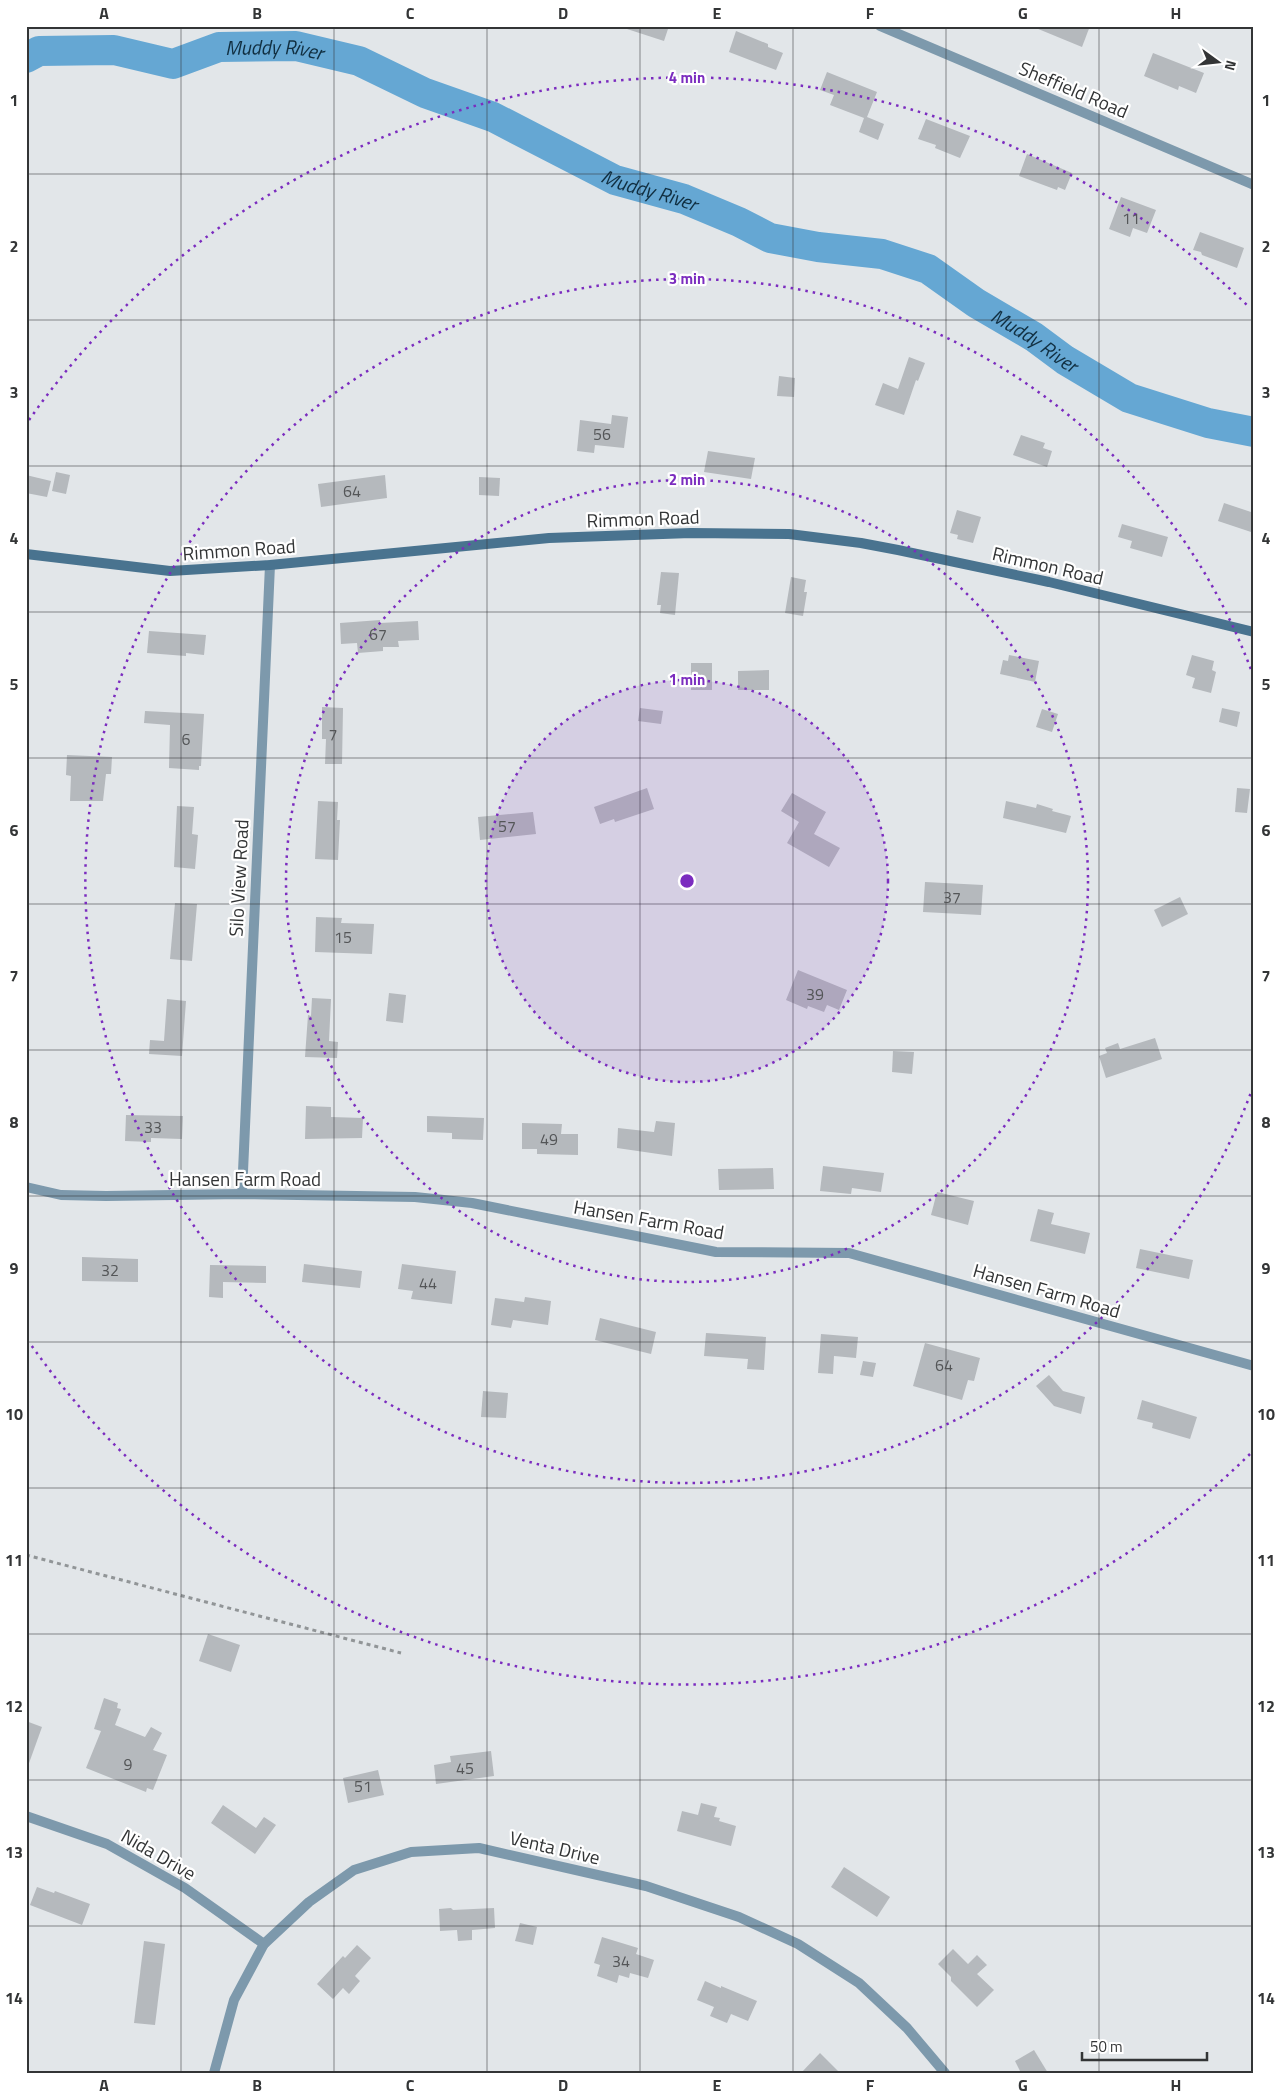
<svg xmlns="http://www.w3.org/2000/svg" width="1280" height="2099" viewBox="0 0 1280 2099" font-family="'Titillium Web',sans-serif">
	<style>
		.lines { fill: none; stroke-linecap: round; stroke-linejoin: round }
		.river { stroke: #65a7d3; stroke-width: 30 }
		.building { fill: #b5b9bd }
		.path { stroke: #919597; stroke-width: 3; stroke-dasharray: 4 4; stroke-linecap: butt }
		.street { stroke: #7d99ac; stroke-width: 10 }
		.secondary { stroke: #49738f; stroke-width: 10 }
		.grid { fill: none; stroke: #333536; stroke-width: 1; stroke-opacity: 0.55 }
		.ring { fill: none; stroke: #7b2cbf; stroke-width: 2.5; stroke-dasharray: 2.5 5 }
		.labels { text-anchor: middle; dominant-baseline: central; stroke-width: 4.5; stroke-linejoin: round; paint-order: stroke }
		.number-label { font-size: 16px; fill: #545658 }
		.street-label { font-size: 19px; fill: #333536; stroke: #fff }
		.water-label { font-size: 20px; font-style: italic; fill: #112f41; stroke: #fff }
		.centre { fill: #7b2cbf; stroke: #fff; stroke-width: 2.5 }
		.ring-label { font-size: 15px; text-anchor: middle; font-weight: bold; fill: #7b2cbf; stroke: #fff; stroke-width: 4.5; stroke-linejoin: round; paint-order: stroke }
		.neatline { fill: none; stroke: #333536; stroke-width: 2 }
		.grid-label { font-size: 16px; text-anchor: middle; font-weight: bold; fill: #333536 }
	</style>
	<rect width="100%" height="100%" fill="#e2e6e9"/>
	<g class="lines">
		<path class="river" id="s1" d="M26,58L39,51L114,50L173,64L219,47L296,46L359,61L425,93L493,117L615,180L684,199L739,222L770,238L818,247L882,254L928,269L976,303L1034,337L1065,360L1129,398L1208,423L1254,432"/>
	</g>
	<g class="building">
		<path d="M628,26H669L664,41L627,29Z"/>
		<path d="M1031,26H1090L1082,47Z"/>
		<path d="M736,31L768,44V47L783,53L776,70L729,52Z"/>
		<path d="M1153,53L1204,73L1196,93L1179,86L1178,90L1144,76Z"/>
		<path d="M827,72L877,92L867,117L884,124L878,140L859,132L864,118L830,105L834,95L820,90Z"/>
		<path d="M926,119L970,136L960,158L935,148L936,145L918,139Z"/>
		<path d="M1027,154L1072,173L1065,190L1058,187L1057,190L1019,176Z"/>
		<path d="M1121,197L1156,210L1147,233L1133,228L1130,237L1109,229Z"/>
		<path d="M1200,232L1244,248L1237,268L1202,255L1201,252L1193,250Z"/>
		<path d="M909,357L925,363L918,381L916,380L904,415L875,405L883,383L898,389Z"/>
		<path d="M779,376L795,378L794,397L777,396Z"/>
		<path d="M612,415L628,417L624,448L595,445L594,453L577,451L580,420L611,424Z"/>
		<path d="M1021,435L1045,443L1043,448L1052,451L1047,467L1013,455Z"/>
		<path d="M708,451L755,458L751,479L704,472Z"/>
		<path d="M56,472L70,475L66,494L52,491Z"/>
		<path d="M26,475L51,481L47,497L26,493Z"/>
		<path d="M385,475L387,498L321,507L318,484Z"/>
		<path d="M479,477L500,478L499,496L479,495Z"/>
		<path d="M1224,503L1254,513V533L1218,521Z"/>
		<path d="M957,510L981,517L973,543L957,539L958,535L950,533Z"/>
		<path d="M1122,524L1168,537L1162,557L1130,548L1132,541L1118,537Z"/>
		<path d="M661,572L679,573L675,615L660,613L661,605H657Z"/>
		<path d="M791,577L806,580L804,592H807L803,616L785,613Z"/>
		<path d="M380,620V623L418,621L419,640L398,641L399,647H383V651L358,653L357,643L341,644L340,623Z"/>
		<path d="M149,631L206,635L204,655L186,653V656L147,653Z"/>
		<path d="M1009,655L1039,661L1035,682L1000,674L1003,660L1008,661Z"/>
		<path d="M1192,655L1214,661L1212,670L1216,672L1211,693L1192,688L1195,678L1186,675Z"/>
		<rect x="691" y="663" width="21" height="27"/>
		<path d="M769,670V690H738V671Z"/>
		<path d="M322,707L343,708L342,764H325L326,739H322Z"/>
		<path d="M640,708L663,711L661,724L638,721Z"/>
		<path d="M1222,708L1240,712L1237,727L1219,722Z"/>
		<path d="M1042,709L1058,714L1052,732L1036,727Z"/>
		<path d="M145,711L204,714L201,766H199V770L169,768L170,725L144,723Z"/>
		<path d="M67,755L112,757L111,774H106L103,801H70L71,776L66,775Z"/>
		<path d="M647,788L654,809L615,822L614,819L600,824L594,807Z"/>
		<path d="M1237,788L1250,789L1247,813L1235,812Z"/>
		<path d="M792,793L826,812L814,834L840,848L829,867L787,843L799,822L781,811Z"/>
		<path d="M318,801L338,802L337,820H340L338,860L315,859Z"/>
		<path d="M1006,801L1036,808L1037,804L1053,809L1052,811L1071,816L1066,833L1003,818Z"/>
		<path d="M177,806L194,807L192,834L198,835L195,869L174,867Z"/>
		<path d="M533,812L536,834L480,840L478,817Z"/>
		<path d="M925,882L983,885L981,915L923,912Z"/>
		<path d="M1180,897L1188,914L1162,927L1154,910Z"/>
		<path d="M175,903L197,904L192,961L170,959Z"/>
		<path d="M316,917L342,918L341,923L374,924L372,954L315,952Z"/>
		<path d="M798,970L847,990L839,1010L827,1005L824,1012L808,1006L807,1009L786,1000Z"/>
		<path d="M389,993L406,995L403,1023L386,1021Z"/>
		<path d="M312,998L331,999L329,1041L338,1042L337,1058L305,1057L308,1015L311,1016Z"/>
		<path d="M167,999L186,1001L182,1056L149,1054L150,1040L164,1041Z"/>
		<path d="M1155,1038L1162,1059L1106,1078L1099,1056L1107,1053L1105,1048L1118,1043L1120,1049Z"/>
		<path d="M893,1051L914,1052L912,1074L892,1072Z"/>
		<path d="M306,1106L331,1107V1117L363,1118L362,1138L305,1139Z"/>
		<path d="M126,1115L183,1116L182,1139L151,1138V1142L125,1141Z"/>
		<path d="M427,1116L484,1118L483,1140L452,1139V1133L427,1132Z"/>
		<path d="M656,1121L675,1123L672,1156L617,1148L618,1128L654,1132Z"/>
		<path d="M522,1123L562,1124L561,1134H578V1155L537,1154V1149H522Z"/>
		<path d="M823,1166L884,1173L881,1192L852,1188L851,1194L820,1191Z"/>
		<path d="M773,1168L774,1189L719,1190L718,1169Z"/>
		<path d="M937,1192L974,1201L968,1225L931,1215Z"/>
		<path d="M1038,1209L1054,1213L1051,1224L1090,1233L1085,1254L1030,1241Z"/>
		<path d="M1140,1249L1193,1260L1189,1279L1136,1268Z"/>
		<path d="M82,1257L138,1259V1282L82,1281Z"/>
		<path d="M304,1264L362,1271L360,1288L302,1282Z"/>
		<path d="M402,1264L456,1271L452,1304L411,1299L413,1291L398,1289Z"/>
		<path d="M210,1265L266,1266V1283L223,1282V1298L209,1297Z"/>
		<path d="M525,1297L551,1301L548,1325L513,1320L511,1328L491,1325L495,1298L524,1302Z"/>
		<path d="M600,1318L656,1332L651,1354L595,1340Z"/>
		<path d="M706,1333L766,1337L764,1370L747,1369L748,1359L704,1356Z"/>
		<path d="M821,1334L858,1337L856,1358L834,1356L833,1374L818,1373Z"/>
		<path d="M925,1343L980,1358L974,1381L968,1380L962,1400L913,1386Z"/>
		<path d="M863,1361L876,1363L873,1377L860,1375Z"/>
		<path d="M1049,1375L1063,1391L1085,1397L1081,1414L1054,1406L1036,1386Z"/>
		<path d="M483,1391L508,1393L506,1418L481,1417Z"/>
		<path d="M1142,1400L1197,1417L1190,1439L1152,1428L1153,1423L1137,1419Z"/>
		<path d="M208,1634L240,1645L231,1672L199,1661Z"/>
		<path d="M104,1698L118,1703L117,1708L121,1709L115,1725L145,1737L151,1727L162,1733L153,1750L167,1755L153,1790L147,1788L146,1792L86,1768L101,1731L94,1729Z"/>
		<path d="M26,1721L42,1727L28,1766H26Z"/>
		<path d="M491,1751L494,1776L436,1784L434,1765L451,1762L450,1756Z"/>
		<path d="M378,1770L384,1795L348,1803L343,1778Z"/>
		<path d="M701,1803L717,1807L714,1817L720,1818L719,1821L736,1826L731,1846L677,1831L682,1811L698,1815Z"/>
		<path d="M223,1805L256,1828L264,1817L276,1825L255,1854L211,1823Z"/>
		<path d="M844,1867L890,1897L877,1917L831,1887Z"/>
		<path d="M37,1887L54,1893L55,1891L90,1904L82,1925L30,1905Z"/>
		<path d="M451,1908L453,1910L494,1908L495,1928L472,1930V1940L458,1941L457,1930L440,1931L439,1909Z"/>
		<path d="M520,1923L537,1927L533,1945L515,1941Z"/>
		<path d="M602,1937L638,1948L636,1954L654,1960L648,1978L630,1973L629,1978L619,1975L617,1983L597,1976L600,1965L594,1963Z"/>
		<path d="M144,1941L165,1944L155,2025L134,2023Z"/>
		<path d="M357,1945L371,1958L355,1976L360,1981L349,1994L343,1988L333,1999L317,1984L343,1956L345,1958Z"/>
		<path d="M953,1949L968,1964L977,1955L987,1965L977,1974L994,1990L977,2007L951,1981V1977L938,1964Z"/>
		<path d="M705,1981L721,1988V1986L757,2001L748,2021L731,2014L727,2023L710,2016L714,2007L697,2000Z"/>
		<path d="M1034,2050L1048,2073H1021L1015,2061Z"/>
		<path d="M820,2053L840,2073H801Z"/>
	</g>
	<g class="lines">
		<path class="path" d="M26,1555L401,1653"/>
		<g class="street">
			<path d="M880,26L1254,185"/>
			<path d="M26,1187L61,1195L106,1196L242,1194L415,1197L472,1203L716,1252L849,1253L1254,1366"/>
			<path d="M242,1194L270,565"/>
			<path d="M26,1816L107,1844L185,1888L264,1944"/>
			<path d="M214,2073L234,2000L264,1944L309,1902L354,1870L411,1852L479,1848L646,1886L739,1917L798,1944L859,1983L907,2028L945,2073"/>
		</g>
		<path class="secondary" d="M26,554L170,571L270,565L549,538L691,533L789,534L861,543L898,550L1049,582L1254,632"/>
	</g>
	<path class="grid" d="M181,26V2073M334,26V2073M487,26V2073M640,26V2073M793,26V2073M946,26V2073M1099,26V2073M26,174H1254M26,320H1254M26,466H1254M26,612H1254M26,758H1254M26,904H1254M26,1050H1254M26,1196H1254M26,1342H1254M26,1488H1254M26,1634H1254M26,1780H1254M26,1926H1254"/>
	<circle cx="687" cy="881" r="201" fill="#7b2cbf" fill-opacity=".12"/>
	<g class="ring">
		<circle cx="687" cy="881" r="201"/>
		<circle cx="687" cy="881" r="401"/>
		<path d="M1253 1087A602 602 0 1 1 1253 675"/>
		<path d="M1250 1454A803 803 0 0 1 29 1342M29 420A803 803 0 0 1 1250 308"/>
	</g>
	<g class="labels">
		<g class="number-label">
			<text x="1131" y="218">11</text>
			<text x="602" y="434">56</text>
			<text x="352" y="491">64</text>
			<text x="378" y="634">67</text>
			<text x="333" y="734">7</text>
			<text x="186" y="739">6</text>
			<text x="507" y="826">57</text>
			<text x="952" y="897">37</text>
			<text x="343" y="937">15</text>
			<text x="815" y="994">39</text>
			<text x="153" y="1127">33</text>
			<text x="549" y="1139">49</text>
			<text x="110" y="1270">32</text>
			<text x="428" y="1283">44</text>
			<text x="944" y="1365">64</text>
			<text x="128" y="1764">9</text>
			<text x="465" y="1768">45</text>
			<text x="363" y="1786">51</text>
			<text x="621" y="1961">34</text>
		</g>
		<g class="street-label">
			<text transform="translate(1074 89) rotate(23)">Sheffield Road</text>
			<text transform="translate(643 518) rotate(-2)">Rimmon Road</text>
			<text transform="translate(239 549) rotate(-4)">Rimmon Road</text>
			<text transform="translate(1048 565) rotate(13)">Rimmon Road</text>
			<text transform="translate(238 878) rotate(-87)">Silo View Road</text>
			<text x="245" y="1178">Hansen Farm Road</text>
			<text transform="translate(649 1219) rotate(10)">Hansen Farm Road</text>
			<text transform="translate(1047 1290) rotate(16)">Hansen Farm Road</text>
			<text transform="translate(555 1847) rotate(13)">Venta Drive</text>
			<text transform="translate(159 1854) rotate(30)">Nida Drive</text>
		</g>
		<g class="water-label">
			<text stroke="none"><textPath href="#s1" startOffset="255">Muddy River</textPath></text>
			<text stroke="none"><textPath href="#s1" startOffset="660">Muddy River</textPath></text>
			<text stroke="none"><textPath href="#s1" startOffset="1080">Muddy River</textPath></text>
		</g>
	</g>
	<circle cx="687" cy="881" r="8" class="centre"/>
	<g class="ring-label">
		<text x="687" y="83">4 min</text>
		<text x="687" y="284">3 min</text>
		<text x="687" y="485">2 min</text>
		<text x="687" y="685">1 min</text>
	</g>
	<rect width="1280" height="2099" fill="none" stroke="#ffffff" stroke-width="55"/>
	<g transform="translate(1218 62) rotate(105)" stroke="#ffffff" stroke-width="4" paint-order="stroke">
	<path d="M0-4L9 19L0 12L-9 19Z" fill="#333536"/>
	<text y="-8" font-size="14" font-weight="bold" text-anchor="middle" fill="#333536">N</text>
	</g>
	<path d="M1082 2052v8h125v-8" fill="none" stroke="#333536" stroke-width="2.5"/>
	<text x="1090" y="2052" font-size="15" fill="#333536" stroke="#ffffff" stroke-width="4" paint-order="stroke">50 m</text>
	<rect x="28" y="28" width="1224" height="2044" class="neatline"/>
	<g class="grid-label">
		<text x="104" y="19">A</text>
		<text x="257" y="19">B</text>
		<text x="410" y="19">C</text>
		<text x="563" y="19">D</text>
		<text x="717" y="19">E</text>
		<text x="870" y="19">F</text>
		<text x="1023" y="19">G</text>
		<text x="1176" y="19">H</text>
		<text x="14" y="106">1</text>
		<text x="1266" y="106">1</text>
		<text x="14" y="252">2</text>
		<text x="1266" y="252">2</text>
		<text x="14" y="398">3</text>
		<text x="1266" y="398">3</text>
		<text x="14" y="544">4</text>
		<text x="1266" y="544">4</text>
		<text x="14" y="690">5</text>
		<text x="1266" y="690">5</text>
		<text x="14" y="836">6</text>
		<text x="1266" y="836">6</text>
		<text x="14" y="982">7</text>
		<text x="1266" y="982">7</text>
		<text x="14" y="1128">8</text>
		<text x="1266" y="1128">8</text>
		<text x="14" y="1274">9</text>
		<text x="1266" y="1274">9</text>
		<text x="14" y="1420">10</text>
		<text x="1266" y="1420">10</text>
		<text x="14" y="1566">11</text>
		<text x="1266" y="1566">11</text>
		<text x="14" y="1712">12</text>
		<text x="1266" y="1712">12</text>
		<text x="14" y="1858">13</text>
		<text x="1266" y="1858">13</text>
		<text x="14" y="2004">14</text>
		<text x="1266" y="2004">14</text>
		<text x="104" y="2091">A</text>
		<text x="257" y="2091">B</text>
		<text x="410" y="2091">C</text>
		<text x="563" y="2091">D</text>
		<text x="717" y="2091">E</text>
		<text x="870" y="2091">F</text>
		<text x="1023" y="2091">G</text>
		<text x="1176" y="2091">H</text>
	</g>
</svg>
